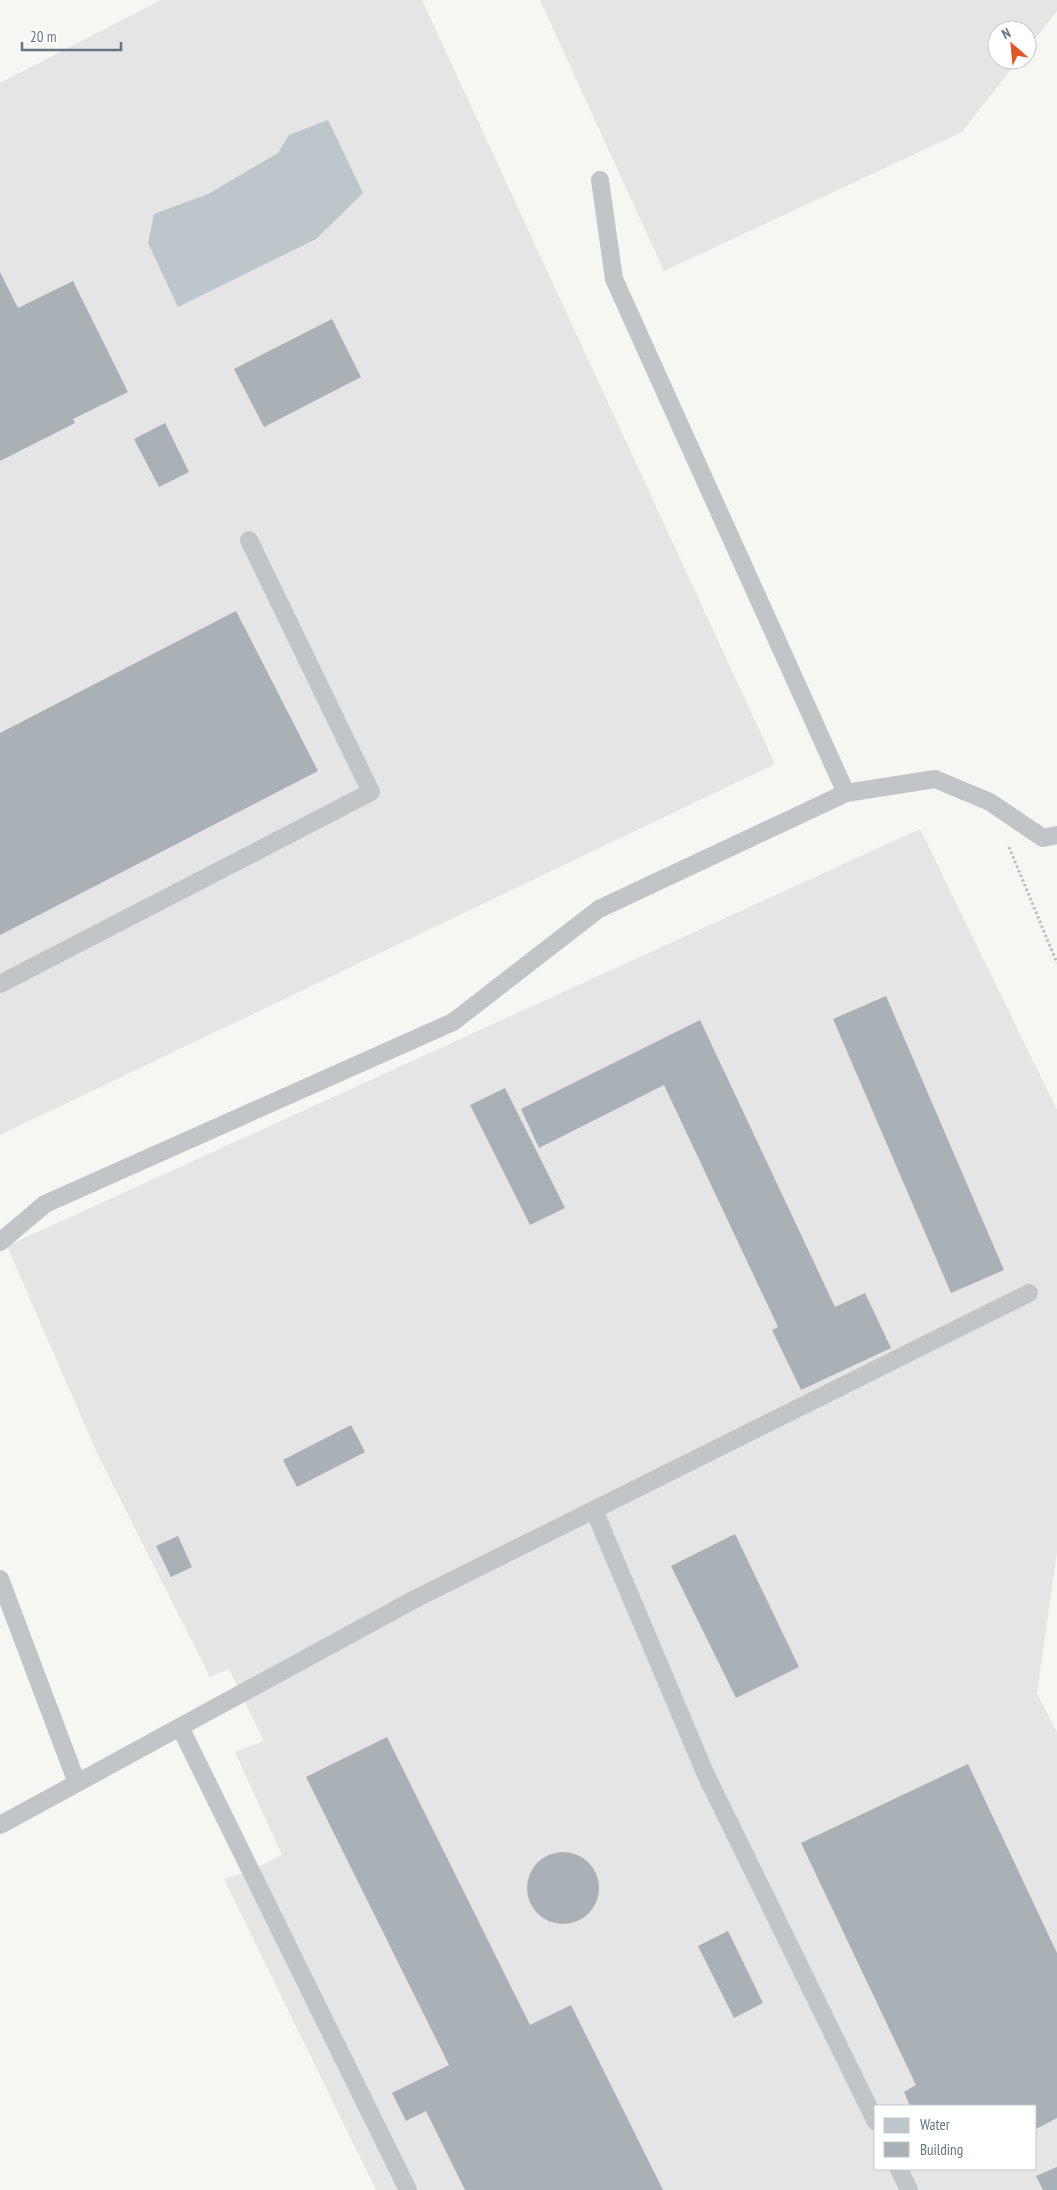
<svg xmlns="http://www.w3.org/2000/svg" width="1057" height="2190" viewBox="0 0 1057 2190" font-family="'PT Sans Narrow',sans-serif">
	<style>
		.built { fill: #e4e5e4; fill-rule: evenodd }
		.water { fill: #bcc6cb }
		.building { fill: #a9b1b7 }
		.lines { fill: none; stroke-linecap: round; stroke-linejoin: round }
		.path { stroke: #bbbdbf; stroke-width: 3; stroke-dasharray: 2.5 2.5; stroke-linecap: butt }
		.lane { stroke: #c1c5c8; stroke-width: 18 }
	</style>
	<rect width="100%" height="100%" fill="#f6f6f3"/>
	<g class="built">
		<path d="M161,0H422L775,764L0,1135V83Z"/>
		<path d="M540,0H1057V11L1027,49V30H997V60H1018L962,132L664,271Z"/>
		<path d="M920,829L1057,1110V1552L1037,1693L1057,1732V2190H376L224,1879L250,1871L282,1855L235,1752L264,1741L229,1669L210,1677L97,1453L7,1246ZM876,2106H1036V2169H876Z"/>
	</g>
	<path class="water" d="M328,120L363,193L316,239L178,307L148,243L154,214L208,194L278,153L289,135Z"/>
	<g class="building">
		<path d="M0,272L18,308L73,281L128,392L73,419L75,423L0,461Z"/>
		<path d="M332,319L361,377L264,427L234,369Z"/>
		<path d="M165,423L189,472L159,487L134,439Z"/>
		<path d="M236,611L318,771L0,935V733Z"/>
		<path d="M886,996L1004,1270L951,1293L833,1019Z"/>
		<path d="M700,1020L835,1307L865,1293L891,1348L801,1390L772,1330L778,1327L664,1085L539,1148L521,1109Z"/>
		<path d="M505,1088L565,1208L530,1225L470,1105Z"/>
		<path d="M351,1425L365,1452L297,1487L283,1460Z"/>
		<path d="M735,1534L799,1667L736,1698L671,1566Z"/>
		<path d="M178,1536L192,1567L171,1577L156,1546Z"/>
		<path d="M387,1737L530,2025L571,2005L663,2190H465L426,2111L406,2121L392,2093L449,2065L306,1777Z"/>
		<path d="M968,1764L1057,1953V2118L1036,2129V2106H910L904,2092L916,2085L801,1843Z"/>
		<circle cx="563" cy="1888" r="36"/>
		<path d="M728,1931L763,2003L734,2018L698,1946Z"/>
		<path d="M1057,2167V2190H1043L1036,2176Z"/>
	</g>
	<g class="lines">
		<path class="path" d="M1009,847L1057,963"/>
		<g class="lane">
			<path d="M600,180L614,279L846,793"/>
			<path d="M0,984L371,792L249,540"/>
			<path d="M0,1242L45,1204L453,1022L599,909L846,793L935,779L990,802L1043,838L1057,835"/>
			<path d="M594,1510L706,1775L876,2122"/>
			<path d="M0,1579L77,1783"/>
			<path d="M180,1727L408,2190"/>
			<path d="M0,1825L415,1599L1029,1293"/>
			<path d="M899,2169L909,2190"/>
		</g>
	</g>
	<rect x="874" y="2105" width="162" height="65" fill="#ffffff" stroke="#c1c8cd"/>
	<rect x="884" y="2118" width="25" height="15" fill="#bcc6cb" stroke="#c1c8cd"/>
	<text x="920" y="2130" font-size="15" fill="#657583">Water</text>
	<rect x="884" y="2142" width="25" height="15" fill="#a9b1b7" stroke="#c1c8cd"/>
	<text x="920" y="2155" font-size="15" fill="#657583">Building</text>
	<g transform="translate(1012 45) rotate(333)"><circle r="24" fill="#ffffff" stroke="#c1c8cd"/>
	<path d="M0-4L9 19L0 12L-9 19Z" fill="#e15727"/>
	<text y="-8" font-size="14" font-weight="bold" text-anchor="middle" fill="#657583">N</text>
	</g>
	<path d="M22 42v8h99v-8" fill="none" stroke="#657583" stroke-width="2.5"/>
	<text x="30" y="42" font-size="15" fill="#657583" stroke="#ffffff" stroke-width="4" paint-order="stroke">20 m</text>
</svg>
